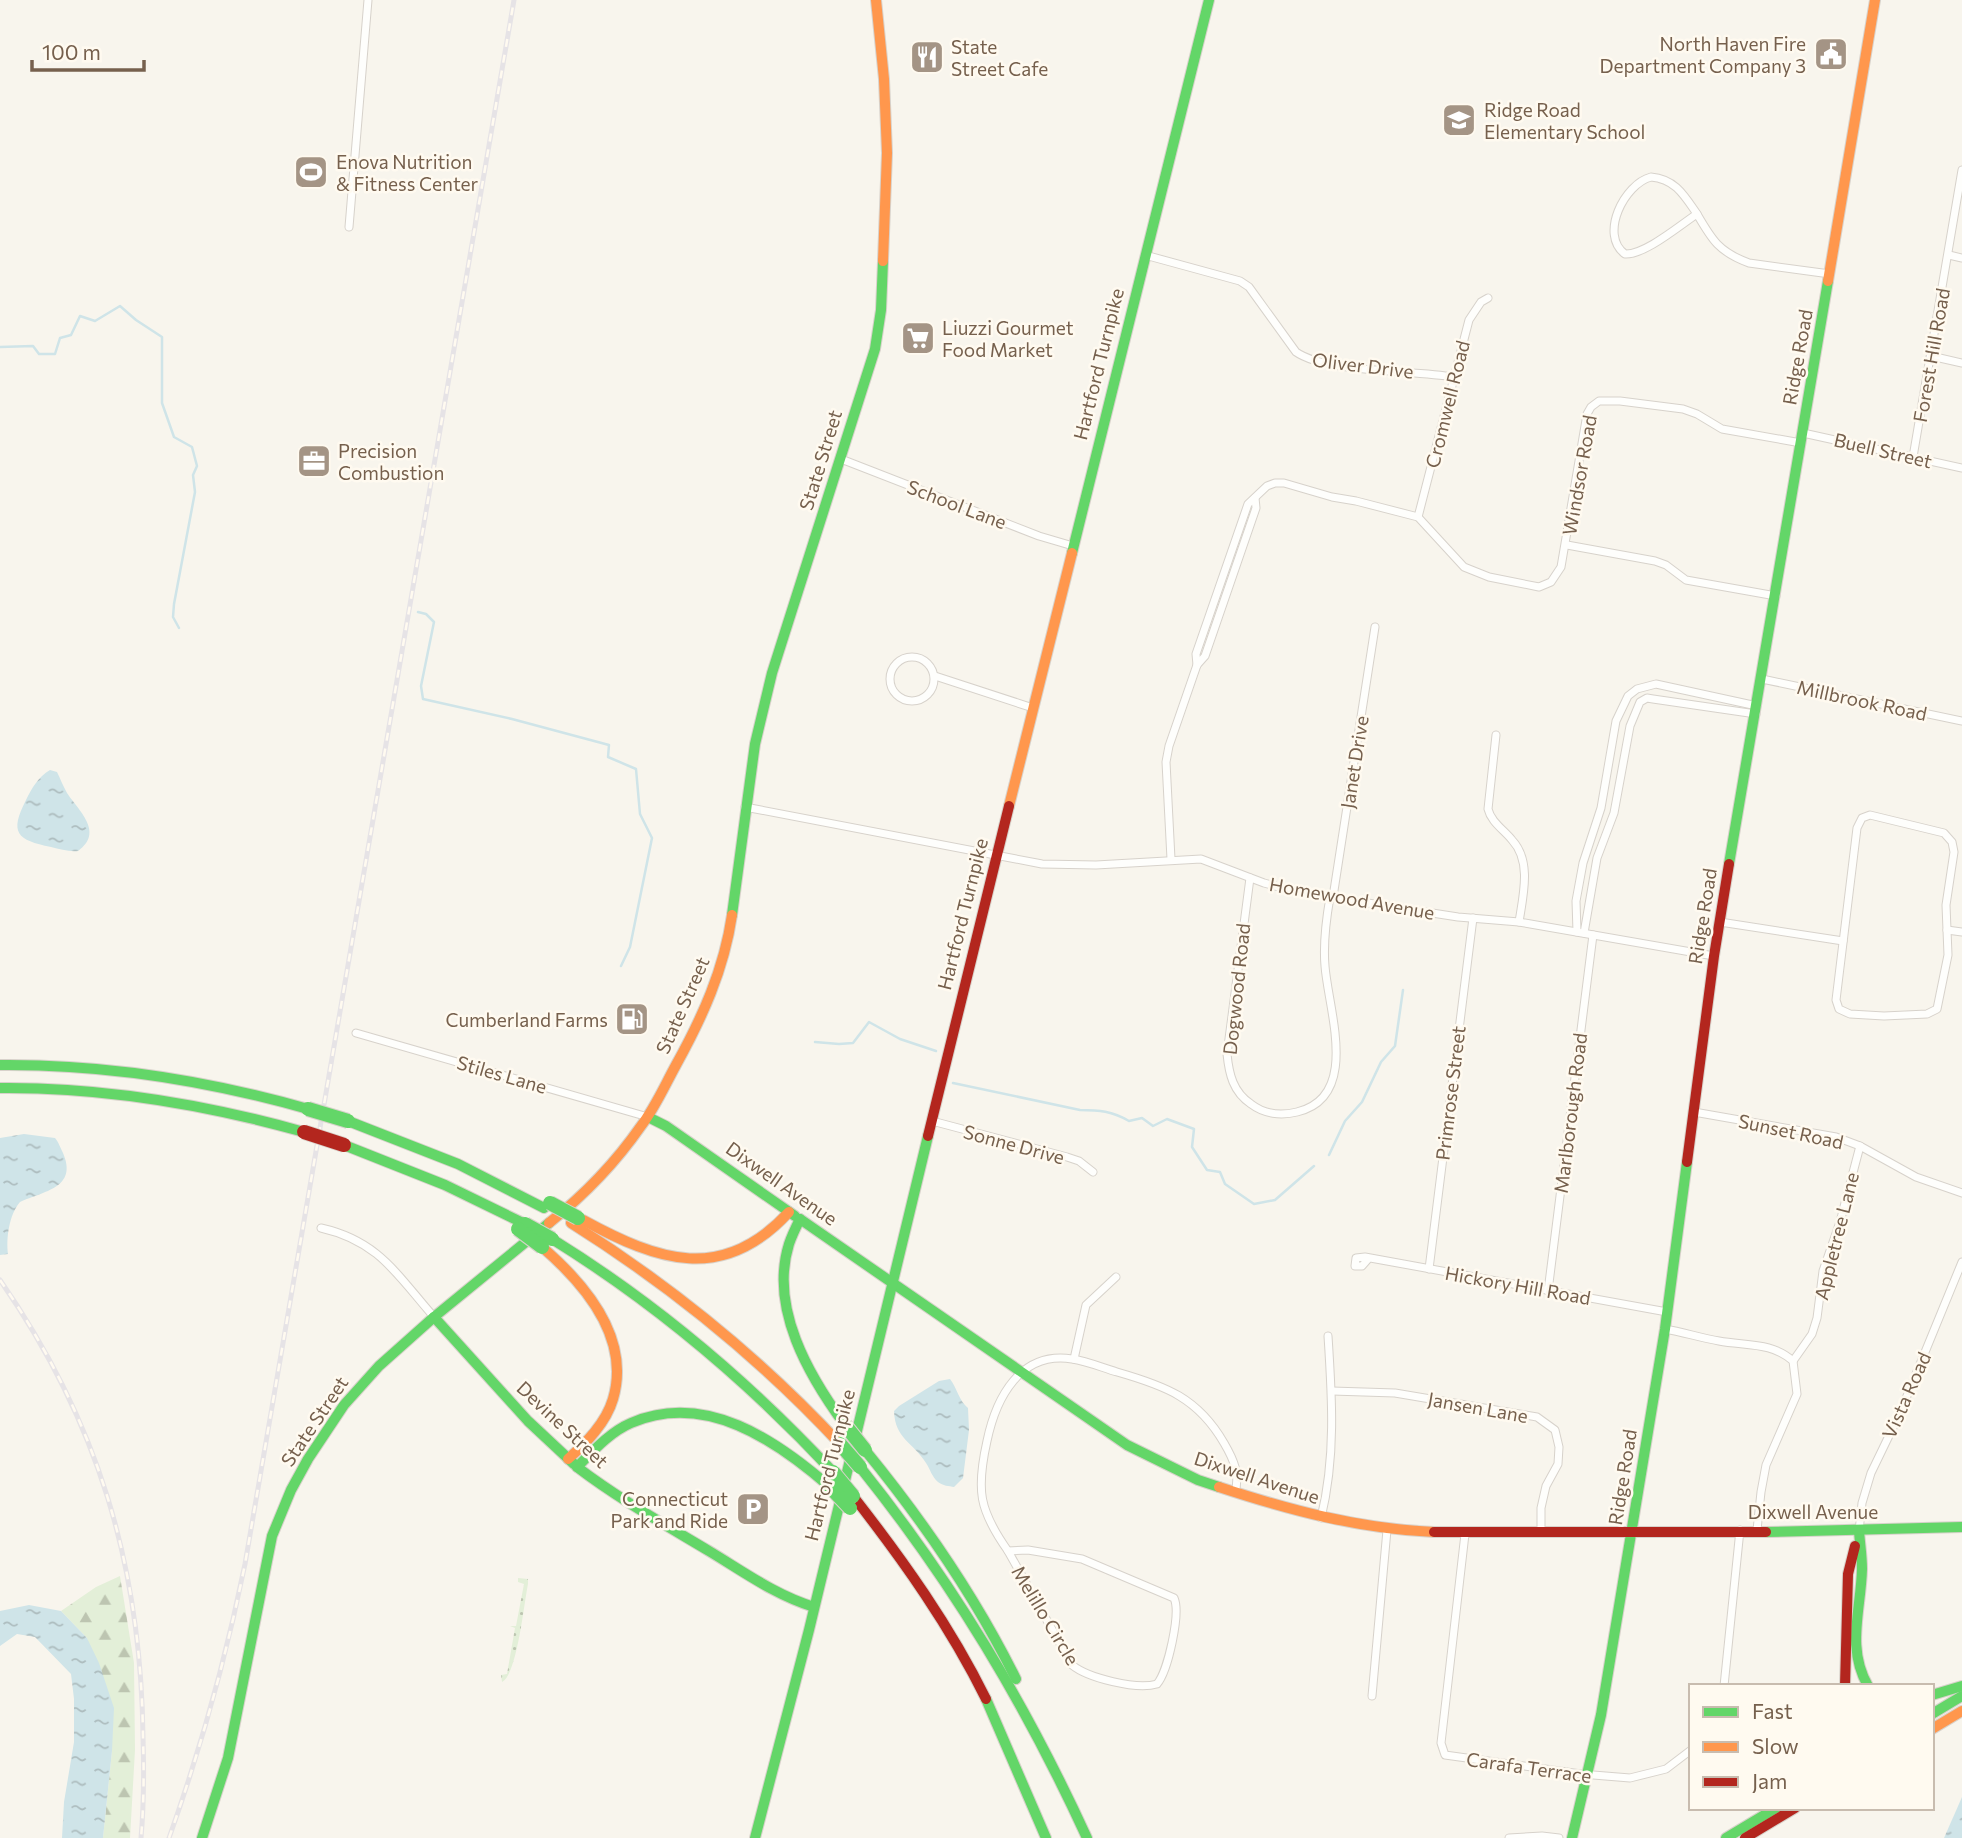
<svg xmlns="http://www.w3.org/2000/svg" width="1962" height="1838" viewBox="0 0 1962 1838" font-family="Commissioner,sans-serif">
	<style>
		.grass { fill: url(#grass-dots) }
		.forest { fill: url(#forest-firs) }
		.water { fill: url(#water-ripples) }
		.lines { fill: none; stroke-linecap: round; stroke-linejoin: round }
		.stream { stroke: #cfe4e8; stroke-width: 2.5 }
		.street-casing { stroke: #d7d2cb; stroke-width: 9 }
		.fast-casing { stroke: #d8d2cb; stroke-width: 12 }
		.slow-casing { stroke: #d8d2cb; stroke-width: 12 }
		.jam-casing { stroke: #d8d2cb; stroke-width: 12 }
		.street { stroke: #fefefc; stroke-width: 7 }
		.fast { stroke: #63d668; stroke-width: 10 }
		.slow { stroke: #ff974d; stroke-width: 10 }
		.jam { stroke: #b3261e; stroke-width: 10 }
		.rail-casing { stroke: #e6e3e6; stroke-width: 5 }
		.rail { stroke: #fffaf0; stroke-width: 2.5; stroke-dasharray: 8; stroke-linecap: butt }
		.fast-bridge-casing { stroke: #d9d2cb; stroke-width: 16; stroke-linecap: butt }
		.jam-bridge-casing { stroke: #d9d2cb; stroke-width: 16; stroke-linecap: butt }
		.fast-bridge { stroke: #63d668; stroke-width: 14 }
		.jam-bridge { stroke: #b3261e; stroke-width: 14 }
		.labels { text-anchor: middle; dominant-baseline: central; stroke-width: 5; stroke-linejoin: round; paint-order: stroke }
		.poi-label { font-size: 19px; fill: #76604d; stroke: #fffaf0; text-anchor: start }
		.street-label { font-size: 19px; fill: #76604d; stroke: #fffaf0 }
	</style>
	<defs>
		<pattern id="grass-dots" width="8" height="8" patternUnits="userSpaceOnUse" patternTransform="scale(1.75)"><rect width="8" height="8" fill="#e3efd8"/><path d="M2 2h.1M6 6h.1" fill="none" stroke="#bdc5b1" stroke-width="1.8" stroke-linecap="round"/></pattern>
		<pattern id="forest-firs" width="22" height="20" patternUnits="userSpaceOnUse" patternTransform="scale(1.75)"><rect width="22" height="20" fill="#e3efd8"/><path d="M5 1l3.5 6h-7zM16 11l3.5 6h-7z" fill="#bdc5b1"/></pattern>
		<pattern id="water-ripples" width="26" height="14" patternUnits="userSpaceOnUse" patternTransform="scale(1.75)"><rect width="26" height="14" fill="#cfe4e8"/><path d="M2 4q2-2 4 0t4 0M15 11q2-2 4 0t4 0" fill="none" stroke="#adbcbe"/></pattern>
	</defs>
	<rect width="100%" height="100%" fill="#f8f5ed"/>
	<path class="grass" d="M518,1578L528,1579V1584C524,1603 517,1675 502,1682L501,1675L507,1674L515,1628L510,1626H516L524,1584L518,1582Z"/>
	<path class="forest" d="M120,1576L134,1663L135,1750L130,1838H103L112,1751L87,1638L61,1611L96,1587Z"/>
	<g class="water">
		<path d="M50,770L57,772C60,778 63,786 67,793C78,810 105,832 78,851C69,852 60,849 51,847C17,840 9,833 26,800C32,788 38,777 50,770Z"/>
		<path d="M24,1134L55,1138C59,1143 60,1147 63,1153C78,1188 44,1191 20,1202C9,1215 6,1238 8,1254L0,1255V1138Z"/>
		<path d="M950,1379C957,1388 959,1401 968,1408L969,1430L963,1478L954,1487C949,1486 943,1486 938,1482C932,1477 930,1469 926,1463C913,1442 895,1439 894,1411L899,1406L939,1381Z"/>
		<path d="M29,1605L61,1611L87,1638L99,1663L114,1708L112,1751L103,1838H62L64,1802L74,1742V1699L71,1674L35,1637L17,1634L0,1646V1611Z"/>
		<path d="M1962,1797V1838H1944Z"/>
	</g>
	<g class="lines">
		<g class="stream">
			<path d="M0,347L33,346L39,354H55L60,338L71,335L80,316L95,321L120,306L136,320L162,337V403L174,437L192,447L197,466L193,475L195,492L174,604L173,617L179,628"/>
			<path d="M418,612L426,614L434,622L421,686L423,699L512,719L609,745L608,757L636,769L640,814L652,838L630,947L621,966"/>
			<path d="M815,1042L839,1044L853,1043L869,1022L900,1039L936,1051"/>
			<path d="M953,1083L1080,1110C1099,1110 1112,1111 1129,1121L1142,1118L1153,1126L1167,1119L1194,1129L1192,1147L1207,1170L1220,1172L1225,1184L1254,1204L1275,1200L1314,1166"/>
			<path d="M1329,1155L1345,1121L1362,1102L1381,1062L1395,1046L1403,990"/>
		</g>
		<g class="street-casing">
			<g id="street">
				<path d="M1651,177C1675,179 1684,195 1697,214C1680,225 1645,255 1625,254C1599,235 1624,184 1651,177Z"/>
				<path d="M1697,214C1712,240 1719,252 1749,263L1830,274"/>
				<path d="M349,227L368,0"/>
				<path d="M1145,255L1240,281L1249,287L1296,352C1326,373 1413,370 1453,377"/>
				<path d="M1949,255L1962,258"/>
				<path d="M1931,356L1962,363"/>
				<path d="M1803,433L1962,468"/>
				<path d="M1913,457L1962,170"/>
				<path d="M841,459L1039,536L1073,546"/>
				<path d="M1418,517L1469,320L1481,302L1488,298"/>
				<path d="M1567,545L1655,561L1666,565L1686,580L1776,596"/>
				<circle cx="912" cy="679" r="22"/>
				<path d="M1197,665L1196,654L1248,504L1267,486L1275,483H1284L1332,497L1356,501L1418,517L1464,567L1489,577L1539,587L1551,582L1561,567L1587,414L1591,407L1599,401H1620L1683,409L1697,414L1722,429L1801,443"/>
				<path d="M935,676L1033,708"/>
				<path d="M1762,679L1962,721"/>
				<path d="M1496,735L1488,809C1491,822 1504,830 1512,840C1532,861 1523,896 1519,922"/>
				<path d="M745,807L1042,864L1096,865L1201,859L1264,883L1297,892L1458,917L1519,922L1714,956"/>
				<path d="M1870,815L1944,833L1952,842L1954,852L1946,905L1948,955L1937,1009L1927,1014L1884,1016L1850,1014L1839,1009L1836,1000L1857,828L1862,818Z"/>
				<path d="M1171,859L1166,762L1169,746L1197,665L1205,656L1256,508L1255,498"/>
				<path d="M1250,878L1227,1054C1229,1074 1233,1092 1251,1104C1264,1114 1281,1116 1297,1112C1361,1097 1328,1009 1325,966C1323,943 1326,920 1330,897"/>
				<path d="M1333,897L1375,627"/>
				<path d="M1720,922L1843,941"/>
				<path d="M1947,930L1962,932"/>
				<path d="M1577,932L1576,901L1583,863L1601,808L1616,721L1628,696L1637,689L1656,684L1757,706"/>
				<path d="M1584,933L1597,858L1614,813L1630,726L1640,702L1647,698L1653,699L1756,714"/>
				<path d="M356,1033L648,1117"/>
				<path d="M1694,1112L1836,1137L1860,1146L1916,1177L1962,1193"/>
				<path d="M932,1121L1067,1157L1079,1161L1093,1172"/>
				<path d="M321,1228C379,1241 397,1275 434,1317"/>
				<path d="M1369,1258L1362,1266H1355L1356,1258L1365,1257L1667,1312"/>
				<path d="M1429,1269L1473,918"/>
				<path d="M1548,1291L1593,935"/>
				<path d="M1665,1329C1683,1332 1701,1338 1719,1341C1746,1346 1772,1342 1793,1361L1797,1394L1766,1465L1761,1492L1757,1530"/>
				<path d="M1074,1359L1086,1305L1116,1277"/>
				<path d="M1793,1361L1812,1334L1817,1318L1823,1271L1840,1222L1860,1146"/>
				<path d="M1332,1391L1395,1393L1537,1417L1555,1430L1559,1447L1558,1464L1546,1486L1541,1508V1533"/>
				<path d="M1321,1518C1336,1457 1332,1397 1328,1336"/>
				<path d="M1859,1531L1862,1503L1871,1473L1900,1413L1962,1262"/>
				<path d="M1465,1534L1441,1743L1445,1755L1581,1774L1630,1778L1666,1769L1691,1750"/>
				<path d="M1028,1550L1082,1559L1174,1598C1181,1613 1168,1671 1157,1684C1136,1690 1088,1678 1072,1665L1008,1551Z"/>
				<path d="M1008,1551C979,1510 976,1490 987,1441C996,1398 1020,1351 1072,1359C1087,1361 1103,1368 1117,1372C1166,1386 1198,1398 1224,1443C1234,1460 1240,1474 1235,1493"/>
				<path d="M1724,1686L1740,1530"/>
				<path d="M1372,1696L1387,1530"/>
				<path d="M1509,1838L1542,1836L1559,1838"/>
			</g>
		</g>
		<g class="fast-casing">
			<g id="fast">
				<path d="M1072,553L1209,0"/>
				<path d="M1729,864L1828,281"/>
				<path d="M732,915L755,744L772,673L875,349L881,310L883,261"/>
				<path d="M0,1065C106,1064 206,1080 308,1109"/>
				<path d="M0,1088C104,1087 204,1104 304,1132"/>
				<path d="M648,1117L666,1126L795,1216"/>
				<path d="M348,1121L458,1164L544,1208"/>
				<path d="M344,1145L445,1185L525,1224"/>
				<path d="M800,1219L1127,1445L1198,1480L1219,1487"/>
				<path d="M800,1219C796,1227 792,1235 789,1244C769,1308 809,1376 845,1425"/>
				<path d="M552,1239C657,1304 749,1382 833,1472"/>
				<path d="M434,1317L528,1421L574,1464"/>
				<path d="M865,1450C924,1522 975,1596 1016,1679"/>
				<path d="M577,1467C619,1499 664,1524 709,1551C744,1572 775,1595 814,1607"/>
				<path d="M577,1467C593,1451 610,1432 631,1423C705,1391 776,1440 830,1487"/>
				<path d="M860,1467C953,1583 1025,1703 1087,1838"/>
				<path d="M1859,1531C1860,1544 1862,1556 1862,1569C1861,1610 1846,1648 1868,1686"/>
				<path d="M1766,1532L1962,1527"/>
				<path d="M1932,1695L1962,1686"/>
				<path d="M986,1699L1046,1838"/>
				<path d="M1932,1714L1962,1696"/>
				<path d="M202,1838L228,1758L272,1536L291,1490L308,1459L344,1405L379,1366L434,1317L549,1223"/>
				<path d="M755,1838L809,1630L928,1136"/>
				<path d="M1572,1838L1601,1715L1665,1329L1687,1162"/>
				<path d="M1726,1838L1776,1808"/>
			</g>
		</g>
		<g class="slow-casing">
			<g id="slow">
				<path d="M876,0L884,79L887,153L883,261"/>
				<path d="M1828,281L1875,0"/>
				<path d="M1009,806L1072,553"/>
				<path d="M583,1220C658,1261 723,1284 789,1212"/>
				<path d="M549,1223C583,1196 616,1162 641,1126C655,1108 665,1085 676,1065C702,1018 724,970 732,915"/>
				<path d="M571,1223C671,1286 760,1358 840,1444"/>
				<path d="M542,1247C585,1284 631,1338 613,1399C606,1423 586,1443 568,1459"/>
				<path d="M1219,1487C1289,1510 1360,1529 1434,1532"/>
				<path d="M1932,1729L1962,1711"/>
			</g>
		</g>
		<g class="jam-casing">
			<g id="jam">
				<path d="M928,1136L1009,806"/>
				<path d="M1687,1162L1714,956L1729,864"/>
				<path d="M853,1496C903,1560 950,1626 986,1699"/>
				<path d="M1434,1532H1766"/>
				<path d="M1845,1686L1848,1574L1855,1546"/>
				<path d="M1745,1838L1795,1808"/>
			</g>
		</g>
		<use href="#street" class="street"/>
		<use href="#fast" class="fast"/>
		<use href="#slow" class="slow"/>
		<use href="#jam" class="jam"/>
		<g class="rail-casing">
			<g id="rail">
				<path d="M0,1280C98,1421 141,1566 143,1737C144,1770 144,1804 141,1838"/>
				<path d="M169,1838C201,1748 226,1658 245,1564L514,0"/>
			</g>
		</g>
		<use href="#rail" class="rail"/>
		<g class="fast-bridge-casing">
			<g id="fast-bridge">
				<path d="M308,1109L348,1121"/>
				<path d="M550,1203L578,1218"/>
				<path d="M525,1224L552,1239"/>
				<path d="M518,1229L542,1247"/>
				<path d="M845,1425L865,1450"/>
				<path d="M840,1444L860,1467"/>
				<path d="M833,1472L853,1496"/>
				<path d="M830,1487L850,1508"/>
			</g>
		</g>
		<g class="jam-bridge-casing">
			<path id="jam-bridge" d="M304,1132L344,1145"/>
		</g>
		<use href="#fast-bridge" class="fast-bridge"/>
		<use href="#jam-bridge" class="jam-bridge"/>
	</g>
	<defs>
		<g id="civic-square" transform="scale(1.75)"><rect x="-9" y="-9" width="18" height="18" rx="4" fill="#a49485" stroke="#fffaf0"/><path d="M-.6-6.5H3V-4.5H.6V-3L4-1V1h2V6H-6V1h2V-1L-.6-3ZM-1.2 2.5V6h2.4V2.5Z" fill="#fff"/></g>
		<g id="restaurant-square" transform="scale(1.75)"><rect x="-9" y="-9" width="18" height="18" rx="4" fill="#a49485" stroke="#fffaf0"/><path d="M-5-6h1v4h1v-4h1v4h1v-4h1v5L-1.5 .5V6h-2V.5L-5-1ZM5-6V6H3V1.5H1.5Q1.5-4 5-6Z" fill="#fff"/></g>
		<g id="school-square" transform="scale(1.75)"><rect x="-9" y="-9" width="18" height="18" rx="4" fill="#a49485" stroke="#fffaf0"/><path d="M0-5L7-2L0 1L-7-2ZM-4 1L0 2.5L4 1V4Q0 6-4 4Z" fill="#fff"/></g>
		<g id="stadium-square" transform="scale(1.75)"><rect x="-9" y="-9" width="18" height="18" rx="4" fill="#a49485" stroke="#fffaf0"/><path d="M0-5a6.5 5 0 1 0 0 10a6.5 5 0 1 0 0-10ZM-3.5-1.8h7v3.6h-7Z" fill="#fff"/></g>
		<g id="supermarket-square" transform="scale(1.75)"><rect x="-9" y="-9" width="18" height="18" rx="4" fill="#a49485" stroke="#fffaf0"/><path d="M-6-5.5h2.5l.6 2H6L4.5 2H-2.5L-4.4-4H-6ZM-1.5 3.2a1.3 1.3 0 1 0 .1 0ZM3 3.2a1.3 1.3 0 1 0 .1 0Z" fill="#fff"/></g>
		<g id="office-square" transform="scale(1.75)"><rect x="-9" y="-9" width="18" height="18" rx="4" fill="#a49485" stroke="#fffaf0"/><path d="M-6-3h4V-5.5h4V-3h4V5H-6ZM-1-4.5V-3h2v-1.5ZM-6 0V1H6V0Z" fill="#fff"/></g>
		<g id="fuel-square" transform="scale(1.75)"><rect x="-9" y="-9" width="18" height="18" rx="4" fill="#a49485" stroke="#fffaf0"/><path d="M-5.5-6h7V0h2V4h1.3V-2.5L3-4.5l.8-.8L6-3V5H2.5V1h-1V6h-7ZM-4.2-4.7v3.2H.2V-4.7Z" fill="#fff"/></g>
		<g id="parking-square" transform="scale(1.75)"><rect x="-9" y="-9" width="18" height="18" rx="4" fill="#a49485" stroke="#fffaf0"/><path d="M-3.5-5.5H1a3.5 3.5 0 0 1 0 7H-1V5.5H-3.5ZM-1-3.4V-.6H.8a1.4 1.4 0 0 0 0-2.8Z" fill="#fff"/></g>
	</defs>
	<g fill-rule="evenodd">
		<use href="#civic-square" x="1831" y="54"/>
		<use href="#restaurant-square" x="927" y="57"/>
		<use href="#school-square" x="1459" y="120"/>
		<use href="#stadium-square" x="311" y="172"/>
		<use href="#supermarket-square" x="918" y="338"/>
		<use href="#office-square" x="314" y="461"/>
		<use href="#fuel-square" x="632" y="1019"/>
		<use href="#parking-square" x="753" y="1509"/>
	</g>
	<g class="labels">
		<g class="poi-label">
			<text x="1806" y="43" text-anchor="end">North Haven Fire<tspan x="1806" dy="22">Department Company 3</tspan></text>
			<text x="951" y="46">State<tspan x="951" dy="22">Street Cafe</tspan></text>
			<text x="1484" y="109">Ridge Road<tspan x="1484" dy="22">Elementary School</tspan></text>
			<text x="336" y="161">Enova Nutrition<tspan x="336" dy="22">&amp; Fitness Center</tspan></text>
			<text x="942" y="327">Liuzzi Gourmet<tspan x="942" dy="22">Food Market</tspan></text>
			<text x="338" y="450">Precision<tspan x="338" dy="22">Combustion</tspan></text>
			<text x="608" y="1019" text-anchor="end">Cumberland Farms</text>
			<text x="728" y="1498" text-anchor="end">Connecticut<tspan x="728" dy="22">Park and Ride</tspan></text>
		</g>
		<g class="street-label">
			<text transform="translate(1931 355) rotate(-80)">Forest Hill Road</text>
			<text transform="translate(1797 357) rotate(-80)">Ridge Road</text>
			<text transform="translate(1098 364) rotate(-76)">Hartford Turnpike</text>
			<text transform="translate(1363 365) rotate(7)">Oliver Drive</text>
			<text transform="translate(1447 404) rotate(-76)">Cromwell Road</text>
			<text transform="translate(1883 450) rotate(13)">Buell Street</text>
			<text transform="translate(820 460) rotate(-73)">State Street</text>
			<text transform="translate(1579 475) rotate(-80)">Windsor Road</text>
			<text transform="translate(957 504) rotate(21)">School Lane</text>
			<text transform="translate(1862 700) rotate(12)">Millbrook Road</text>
			<text transform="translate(1354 762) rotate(-81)">Janet Drive</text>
			<text transform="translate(1352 898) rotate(10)">Homewood Avenue</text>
			<text transform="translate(962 914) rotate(-76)">Hartford Turnpike</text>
			<text transform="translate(1702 916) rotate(-81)">Ridge Road</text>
			<text transform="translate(1236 989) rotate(-84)">Dogwood Road</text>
			<text transform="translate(682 1005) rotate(-66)">State Street</text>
			<text transform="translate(502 1074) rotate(16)">Stiles Lane</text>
			<text transform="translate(1450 1093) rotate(-83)">Primrose Street</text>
			<text transform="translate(1570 1113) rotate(-83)">Marlborough Road</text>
			<text transform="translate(1791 1131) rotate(12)">Sunset Road</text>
			<text transform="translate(1014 1144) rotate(15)">Sonne Drive</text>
			<text transform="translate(782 1183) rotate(35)">Dixwell Avenue</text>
			<text transform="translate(1836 1236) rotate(-76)">Appletree Lane</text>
			<text transform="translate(1518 1285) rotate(10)">Hickory Hill Road</text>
			<text transform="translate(1906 1395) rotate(-66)">Vista Road</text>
			<text transform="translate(1478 1407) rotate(10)">Jansen Lane</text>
			<text transform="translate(314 1421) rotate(-56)">State Street</text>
			<text transform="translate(563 1424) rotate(43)">Devine Street</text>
			<text transform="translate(829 1465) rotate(-76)">Hartford Turnpike</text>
			<text transform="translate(1257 1477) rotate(18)">Dixwell Avenue</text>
			<text transform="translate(1622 1477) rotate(-81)">Ridge Road</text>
			<text x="1813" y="1511">Dixwell Avenue</text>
			<text transform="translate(1046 1615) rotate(59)">Melillo Circle</text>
			<text transform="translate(1529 1767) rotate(8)">Carafa Terrace</text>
		</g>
	</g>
	<rect x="1689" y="1684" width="245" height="126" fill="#fffaf0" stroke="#c8bcaf" stroke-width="2"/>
	<rect x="1703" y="1707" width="35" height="10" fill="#63d668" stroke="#c8bcaf" stroke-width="2"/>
	<text x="1752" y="1719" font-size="21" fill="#76604d">Fast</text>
	<rect x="1703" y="1742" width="35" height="10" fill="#ff974d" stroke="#c8bcaf" stroke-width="2"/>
	<text x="1752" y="1754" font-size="21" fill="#76604d">Slow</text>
	<rect x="1703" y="1777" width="35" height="10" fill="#b3261e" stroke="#c8bcaf" stroke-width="2"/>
	<text x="1752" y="1789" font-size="21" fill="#76604d">Jam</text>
	<path d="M32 60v10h112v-10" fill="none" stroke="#76604d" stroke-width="3.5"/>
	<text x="42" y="60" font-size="21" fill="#76604d" stroke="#fffaf0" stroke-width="5" paint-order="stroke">100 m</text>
</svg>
